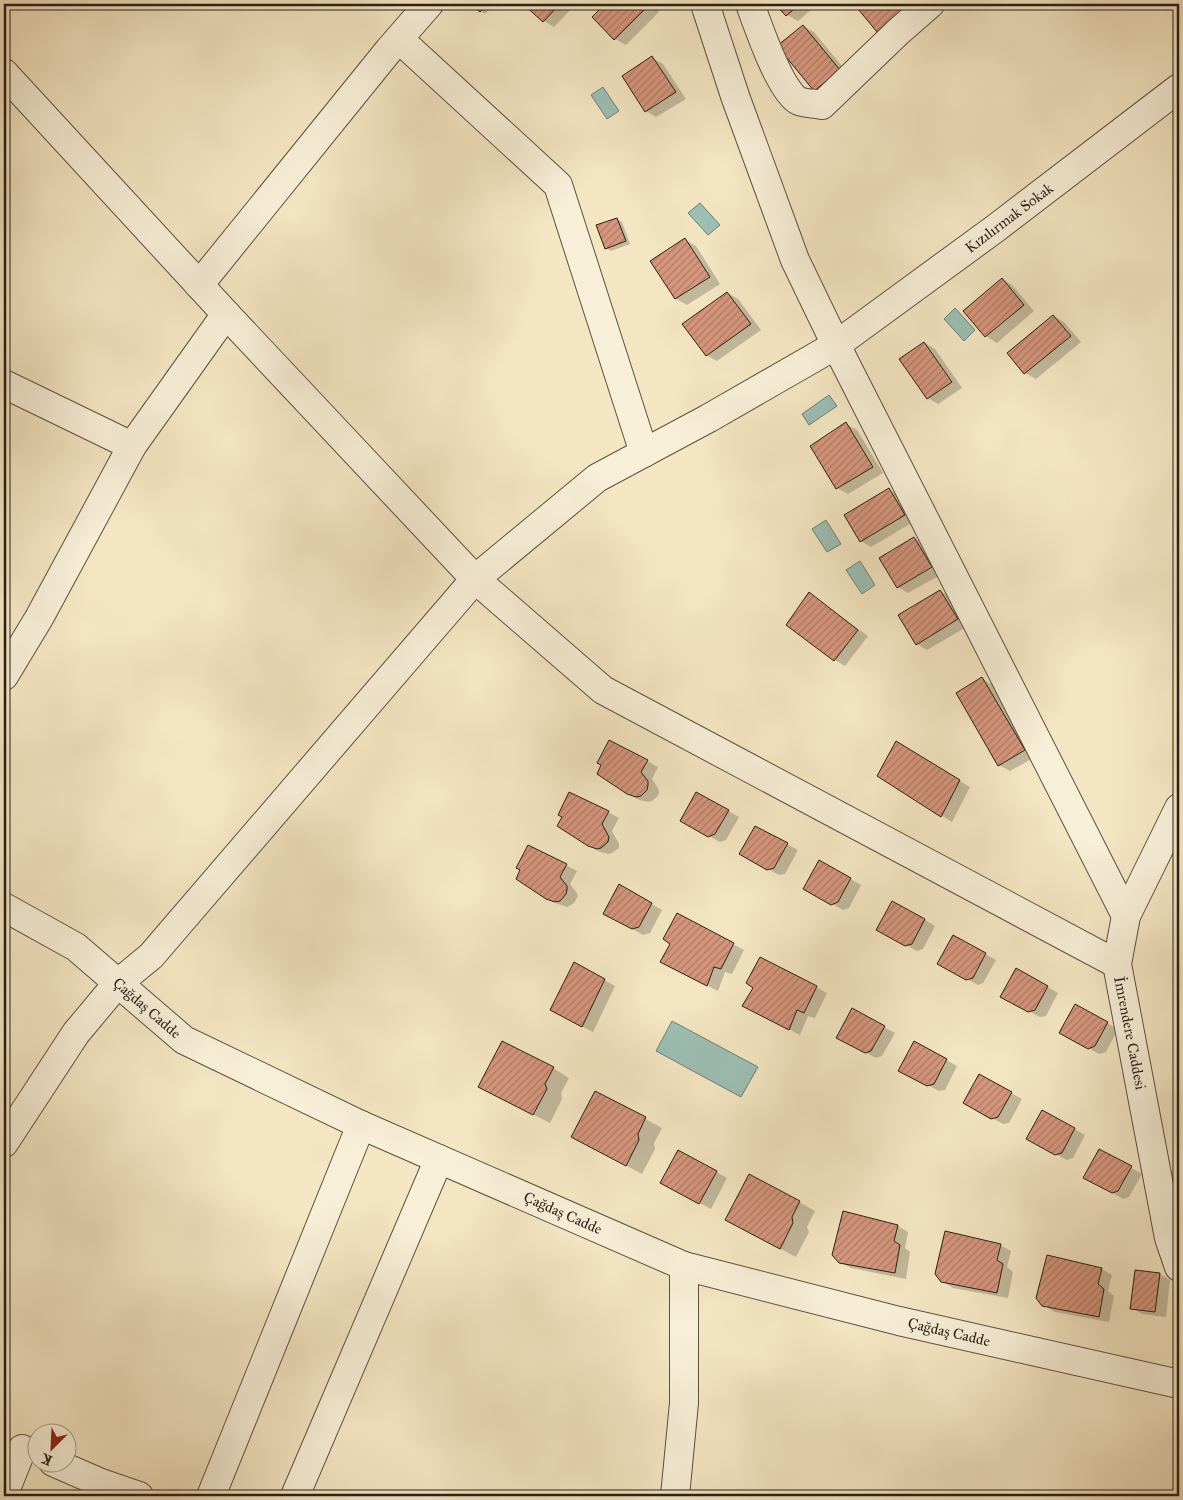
<svg xmlns="http://www.w3.org/2000/svg" width="1183" height="1500" viewBox="0 0 1183 1500" font-family="'IM FELL Great Primer',serif">
	<style>
		.water { fill: #9cbfb5; stroke: #6e7f75 }
		.shadow { fill: #0003 }
		.building { fill: url(#building-hatch); stroke: #291f15 }
		.lines { fill: none; stroke-linecap: round; stroke-linejoin: round }
		.minor-casing { stroke: #5c5140; stroke-width: 30 }
		.minor { stroke: #f8efd8; stroke-width: 28 }
		.labels { text-anchor: middle; dominant-baseline: central; stroke-width: 4.5; stroke-linejoin: round; paint-order: stroke }
		.street-label { font-size: 15px; fill: #291f15; stroke: #f8efd8 }
	</style>
	<defs>
		<pattern id="building-hatch" width="6" height="6" patternUnits="userSpaceOnUse" patternTransform="scale(1.25)"><rect width="6" height="6" fill="#d6967d"/><path d="M-1 1l2-2M0 6l6-6M5 7l2-2" fill="none" stroke="#ae7a65"/></pattern>
	</defs>
	<rect width="100%" height="100%" fill="#f4e6c3"/>
	<filter id="stains"><feTurbulence type="fractalNoise" baseFrequency=".004" numOctaves="4"/><feColorMatrix values="0 0 0 0 .2 0 0 0 0 .09 0 0 0 0 .02 0 0 0 .5 -.17"/></filter>
	<radialGradient id="worn" r=".72"><stop offset=".6" stop-color="#630" stop-opacity="0"/><stop offset="1" stop-color="#630" stop-opacity=".3"/></radialGradient>
	<g class="water">
		<path d="M603,87L619,111L607,119L591,95Z"/>
		<path d="M700,203L720,225L708,235L688,213Z"/>
		<path d="M955,308L975,330L964,341L944,319Z"/>
		<path d="M829,395L837,406L809,425L802,414Z"/>
		<path d="M826,520L841,544L827,552L812,529Z"/>
		<path d="M860,561L875,585L862,594L846,570Z"/>
		<path d="M672,1021L758,1067L741,1097L656,1051Z"/>
	</g>
	<g class="shadow">
		<path d="M471,4H494L485,14Z"/>
		<path d="M525,4H574L575,5L554,27L544,21Z"/>
		<path d="M607,4H651L659,12L626,45L615,39L593,17Z"/>
		<path d="M777,4H818L798,21L787,15Z"/>
		<path d="M856,4H930L888,37L877,31Z"/>
		<path d="M803,26L814,32L850,76L826,96L815,90Z"/>
		<path d="M652,58L663,64L686,99L656,117L646,111Z"/>
		<path d="M617,219L622,222L630,244L611,251L606,248Z"/>
		<path d="M685,240L696,246L720,284L687,305L676,299L652,261Z"/>
		<path d="M1002,279L1012,285L1034,311L997,343L986,336L964,311Z"/>
		<path d="M728,293L738,299L761,330L717,361L706,355Z"/>
		<path d="M1053,316L1064,322L1081,342L1036,379L1025,373Z"/>
		<path d="M925,343L935,349L962,388L938,404L928,398Z"/>
		<path d="M846,424L857,430L883,473L848,494L837,488Z"/>
		<path d="M889,490L900,496L915,521L871,547L861,541Z"/>
		<path d="M914,538L924,544L942,574L908,593L898,587Z"/>
		<path d="M940,591L951,597L968,626L927,650L917,644Z"/>
		<path d="M809,594L868,636L845,666L835,660L788,624Z"/>
		<path d="M982,679L993,685L1035,757L1010,771L999,765Z"/>
		<path d="M896,743L970,787L952,822L879,776Z"/>
		<path d="M647,761L658,767L652,779L658,788L659,792L658,796L652,801L648,802L639,800L627,793Z"/>
		<path d="M696,793L739,817L726,840L720,842L682,821Z"/>
		<path d="M608,812L619,818L612,831L619,844V848L612,853L609,854L600,852L588,845Z"/>
		<path d="M755,827L798,850L785,874L779,875L740,854Z"/>
		<path d="M819,861L861,885L849,908L843,910L804,889Z"/>
		<path d="M566,865L577,871L570,884L577,893L578,896L574,903L567,907L558,904L546,898Z"/>
		<path d="M620,886L662,910L650,933L643,935L605,913Z"/>
		<path d="M925,920L935,926L923,949L917,951L878,930Z"/>
		<path d="M954,937L996,960L983,983L978,985L939,964Z"/>
		<path d="M733,944L744,950L732,974L725,972L718,991L672,968Z"/>
		<path d="M1016,969L1058,993L1046,1016L1040,1017L1012,1002Z"/>
		<path d="M604,980L615,986L593,1032L562,1016Z"/>
		<path d="M816,987L827,993L815,1018L808,1016L800,1035L755,1011Z"/>
		<path d="M1076,1006L1118,1029L1106,1052L1099,1054L1061,1033Z"/>
		<path d="M852,1010L895,1033L882,1056L876,1058L848,1043Z"/>
		<path d="M915,1043L957,1066L945,1090L939,1091L900,1070Z"/>
		<path d="M553,1068L569,1078L561,1093L562,1099L550,1123L496,1096Z"/>
		<path d="M979,1076L1022,1099L1009,1123L1003,1124L964,1103Z"/>
		<path d="M596,1092L662,1128L654,1143L655,1149L642,1174L589,1146Z"/>
		<path d="M1043,1111L1085,1135L1073,1158L1067,1160L1028,1139Z"/>
		<path d="M1099,1150L1142,1174L1129,1197L1123,1199L1085,1177Z"/>
		<path d="M679,1151L727,1178L711,1209L672,1188Z"/>
		<path d="M799,1202L815,1211L807,1227L809,1232L796,1257L742,1229Z"/>
		<path d="M898,1226L908,1232L905,1248L910,1252L906,1279L851,1268L839,1262Z"/>
		<path d="M1000,1245L1011,1251L1007,1267L1013,1272L1008,1298L953,1288L942,1281Z"/>
		<path d="M1102,1269L1112,1275L1108,1291L1114,1296L1109,1322L1055,1312L1043,1305Z"/>
		<path d="M1159,1274L1170,1280L1166,1317L1142,1314L1132,1308Z"/>
	</g>
	<g class="building">
		<path d="M470,4H487L480,12Z"/>
		<path d="M523,4H560L543,22Z"/>
		<path d="M605,4H648L649,5L614,40L592,17Z"/>
		<path d="M775,4H800L786,16Z"/>
		<path d="M854,4H912L877,32Z"/>
		<path d="M803,25L840,70L814,91L777,46Z"/>
		<path d="M652,56L676,92L645,112L622,76Z"/>
		<path d="M617,218L626,241L605,249L596,225Z"/>
		<path d="M685,238L710,277L675,299L650,261Z"/>
		<path d="M1002,278L1024,305L985,337L963,311Z"/>
		<path d="M727,292L751,324L706,356L682,324Z"/>
		<path d="M1053,315L1071,336L1024,374L1007,353Z"/>
		<path d="M924,342L952,382L927,399L899,359Z"/>
		<path d="M846,422L873,467L836,489L810,446Z"/>
		<path d="M889,488L905,515L860,542L844,515Z"/>
		<path d="M914,537L932,567L897,588L879,558Z"/>
		<path d="M940,590L958,619L916,645L898,615Z"/>
		<path d="M809,592L858,630L834,661L786,625Z"/>
		<path d="M982,677L1025,750L998,766L956,693Z"/>
		<path d="M609,740L648,760L641,772L648,781V785L647,790L641,796L636,797L627,794L597,774L601,765L597,763Z"/>
		<path d="M896,741L960,780L941,817L877,776Z"/>
		<path d="M569,792L609,811L602,824L609,837L608,842L601,848L597,849L588,846L557,826L562,817L558,815Z"/>
		<path d="M696,792L729,810L715,834L708,837L680,821Z"/>
		<path d="M755,826L788,843L774,868L767,870L739,854Z"/>
		<path d="M528,845L567,864L560,877L567,886V890L566,894L560,901L555,902L546,899L516,879L520,870L516,868Z"/>
		<path d="M819,860L851,878L838,902L831,905L803,889Z"/>
		<path d="M619,884L652,903L639,927L632,929L603,914Z"/>
		<path d="M892,901L925,919L912,944L905,946L876,930Z"/>
		<path d="M677,913L734,943L721,969L714,967L707,986L660,962L670,944L663,939Z"/>
		<path d="M953,935L986,953L973,978L966,980L937,964Z"/>
		<path d="M760,957L817,986L804,1013L797,1010L789,1030L742,1006L753,988L746,983Z"/>
		<path d="M574,962L605,979L582,1027L550,1010Z"/>
		<path d="M1016,968L1048,986L1035,1010L1028,1012L1000,997Z"/>
		<path d="M1075,1004L1108,1022L1095,1046L1088,1049L1059,1033Z"/>
		<path d="M852,1008L885,1026L871,1051L865,1053L836,1038Z"/>
		<path d="M502,1041L554,1067L545,1084L547,1089L533,1115L478,1087Z"/>
		<path d="M914,1041L947,1059L934,1084L927,1086L898,1071Z"/>
		<path d="M979,1074L1012,1092L998,1117L991,1119L963,1103Z"/>
		<path d="M595,1091L646,1117L638,1134L639,1140L626,1166L571,1137Z"/>
		<path d="M1042,1110L1075,1128L1062,1153L1055,1155L1026,1139Z"/>
		<path d="M1099,1149L1132,1166L1118,1191L1112,1193L1083,1178Z"/>
		<path d="M678,1150L717,1171L699,1204L660,1183Z"/>
		<path d="M749,1174L800,1201L792,1217L793,1223L780,1249L725,1220Z"/>
		<path d="M843,1211L898,1225L894,1241L900,1245L895,1273L839,1263L832,1255Z"/>
		<path d="M945,1231L1001,1244L997,1260L1003,1264L997,1293L941,1282L935,1274Z"/>
		<path d="M1047,1255L1102,1268L1098,1284L1104,1289L1099,1317L1042,1306L1036,1298Z"/>
		<path d="M1135,1270L1160,1273L1155,1312L1130,1309Z"/>
	</g>
	<g class="lines">
		<g class="minor-casing">
			<g id="minor">
				<path d="M705,4L735,96L795,260L836,345L1126,916"/>
				<path d="M750,4C757,23 781,94 799,101C806,104 815,103 822,105L898,32L930,4"/>
				<path d="M399,39L558,185L644,453"/>
				<path d="M4,73L226,314L475,579L603,690L1117,964"/>
				<path d="M199,285L389,50L429,4"/>
				<path d="M4,384L132,446"/>
				<path d="M4,676L39,618L132,446L226,314"/>
				<path d="M1179,808L1126,916L1117,964L1169,1238L1179,1267"/>
				<path d="M4,907L76,947L184,1040L361,1125L684,1266L899,1321L1179,1384"/>
				<path d="M4,1143L76,1033L117,984L151,956L475,579L597,478L709,418L836,345L996,228L1179,88"/>
				<path d="M53,1462L101,1483L139,1496"/>
				<path d="M4,1494L22,1449"/>
				<path d="M211,1496L361,1125"/>
				<path d="M295,1496L439,1159"/>
				<path d="M675,1496L684,1403V1266"/>
			</g>
		</g>
		<use href="#minor" class="minor"/>
	</g>
	<g class="labels">
		<g class="street-label">
			<text transform="translate(1009 218) rotate(-37)">Kızılırmak Sokak</text>
			<text transform="translate(147 1008) rotate(41)">Çağdaş Cadde</text>
			<text transform="translate(1130 1033) rotate(79)">İmrendere Caddesi</text>
			<text transform="translate(563 1213) rotate(24)">Çağdaş Cadde</text>
			<text transform="translate(949 1332) rotate(13)">Çağdaş Cadde</text>
		</g>
	</g>
	<rect width="1183" height="1500" fill="none" stroke="#f4e6c3" stroke-width="20"/>
	<rect x="5" y="5" width="1173" height="1490" fill="none" stroke="#291f15" stroke-width="2.5"/>
	<rect x="10" y="10" width="1163" height="1480" fill="none" stroke="#291f15"/>
	<g transform="translate(52 1448) rotate(204)"><circle r="24" fill="#f8efd8" stroke="#a59c8a"/>
	<path d="M0-4L9 19L0 12L-9 19Z" fill="#8f2418"/>
	<text y="-8" font-size="14" font-weight="bold" text-anchor="middle" fill="#291f15">K</text>
	</g>
	<rect width="100%" height="100%" filter="url(#stains)"/>
	<rect width="100%" height="100%" fill="url(#worn)"/>
</svg>
